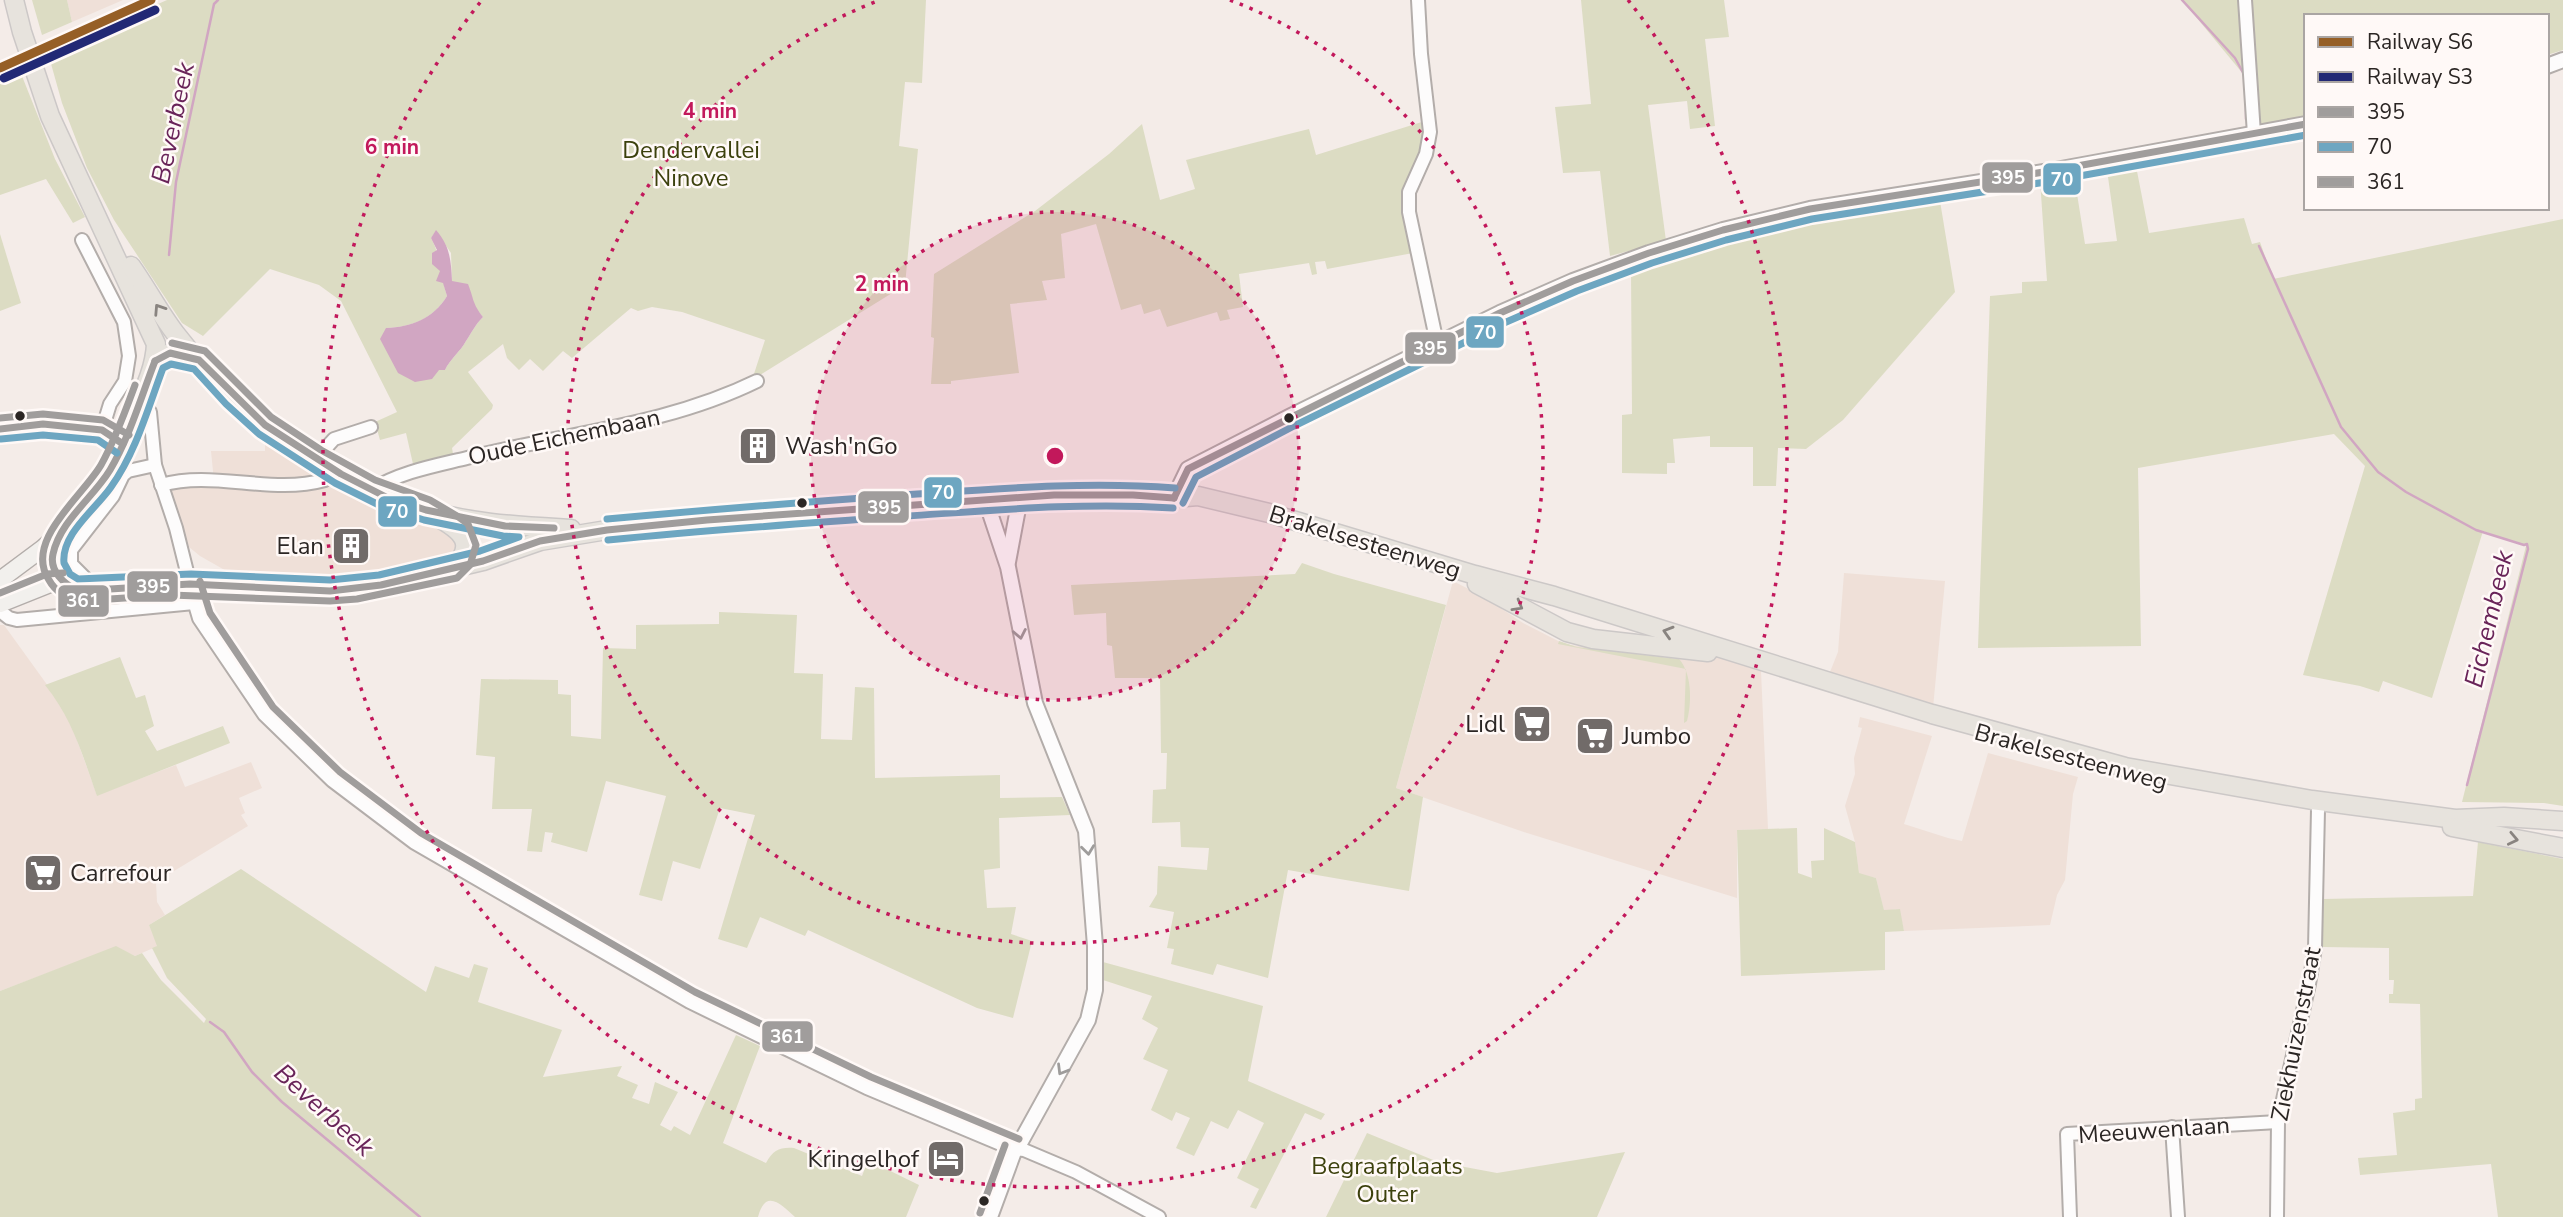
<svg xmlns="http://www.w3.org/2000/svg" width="2563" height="1217" viewBox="0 0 2563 1217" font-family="'Nunito Sans',sans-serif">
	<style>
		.built { fill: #efe0d8 }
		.green { fill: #dcdcc3; fill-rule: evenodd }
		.water { fill: #d1a6c2 }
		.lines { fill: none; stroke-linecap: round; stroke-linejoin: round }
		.stream { stroke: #d1a6c2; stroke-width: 2.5 }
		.minor-casing { stroke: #b3adaa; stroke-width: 16 }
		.tertiary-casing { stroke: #b3adaa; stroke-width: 18 }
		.secondary-casing { stroke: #b3adaa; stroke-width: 19 }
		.primary-casing { stroke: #ccc8c7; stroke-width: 21 }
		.minor { stroke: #fdfcfc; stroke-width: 12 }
		.tertiary { stroke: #fdfcfc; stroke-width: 14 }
		.secondary { stroke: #f2f0ed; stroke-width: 16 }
		.primary { stroke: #e7e3dd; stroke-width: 18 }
		.bus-1-casing { stroke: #fff9f7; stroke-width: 12 }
		.bus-2-casing { stroke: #fff9f7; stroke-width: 12 }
		.bus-3-casing { stroke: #fff9f7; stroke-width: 12 }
		.bus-1 { stroke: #a09d9c; stroke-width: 7 }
		.bus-2 { stroke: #6da6c1; stroke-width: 7 }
		.bus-3 { stroke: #a09d9c; stroke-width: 7 }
		.rail-1-casing { stroke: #fff9f7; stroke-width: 14 }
		.rail-2-casing { stroke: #fff9f7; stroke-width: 14 }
		.rail-1 { stroke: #965f26; stroke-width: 9 }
		.rail-2 { stroke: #222975; stroke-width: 9 }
		.oneway { stroke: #898480 }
		.oneway2 { stroke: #9e9c9b }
		.ring { fill: none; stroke: #c2185b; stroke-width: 3.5; stroke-dasharray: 3.5 7 }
		.bus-dot { fill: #2b2624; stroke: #fff9f7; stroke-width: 2.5 }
		.labels { text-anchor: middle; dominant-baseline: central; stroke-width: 5; stroke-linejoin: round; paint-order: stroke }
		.park-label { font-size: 24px; fill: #3c410d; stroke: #fff9f7 }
		.street-label { font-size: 24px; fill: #2b2624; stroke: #fff9f7 }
		.poi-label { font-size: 24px; fill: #2b2624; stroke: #fff9f7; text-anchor: start }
		.water-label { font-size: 26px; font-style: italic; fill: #692459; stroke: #fff9f7 }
		.centre { fill: #c2185b; stroke: #fff9f7; stroke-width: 3.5 }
		.ring-label { font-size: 21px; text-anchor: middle; font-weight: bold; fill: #c2185b; stroke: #fff9f7; stroke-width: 5; stroke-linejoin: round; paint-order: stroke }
		.line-badge { stroke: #fff9f7; stroke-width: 2.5 }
		.badge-label { font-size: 19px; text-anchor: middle; font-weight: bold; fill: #fff }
	</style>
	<rect width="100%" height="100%" fill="#f4ece8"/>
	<g class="built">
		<path d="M67,0H123L72,22Z"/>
		<path d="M265,425L426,510L394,518L446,530L456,538L457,551L449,560L394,569L393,571L356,578L316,581L237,577L200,556L189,547L170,487L214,481L211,451H265Z"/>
		<path d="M1844,573L1945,581L1933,708L1828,677L1838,652Z"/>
		<path d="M1453,581L1484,597L1523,623L1564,644L1675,660L1695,656L1725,658L1761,671L1768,829L1737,830V898L1527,833L1396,788Z"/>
		<path d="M0,625H4L61,704L71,724L97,795L176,765L185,787L251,762L262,788L239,798L245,813L241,815L248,826L156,882L157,902L165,915L149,925L158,946L135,956L116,947L0,991Z"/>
		<path d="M1860,717L1932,736L1904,824L1948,838L1962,841L1988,753L2078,777L2073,794L2065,880L2057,895L2050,925L1904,931L1899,909L1884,911L1876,878L1859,874L1855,842L1845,806L1855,774L1854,758L1862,728L1858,727Z"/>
	</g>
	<g class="green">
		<path d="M32,0H67L72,22L42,35Z"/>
		<path d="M167,0H926L922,83L905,82L899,146L918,149L905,285L752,380L765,340L682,312L652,307L638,311L631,308L572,358L563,351L543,371L530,359L519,370L507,358L503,344L468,372L493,405L492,409L452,448L453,454L413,464L406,433L380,440L375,422L397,412L341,301L319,285L270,269L203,336L182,323L114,220L87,168L62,103L48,53ZM436,231L451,253L452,282L483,317C475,325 472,332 466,341C460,352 450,359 445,370L439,369L386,328C412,327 433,319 447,296C441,277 441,256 431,238Z"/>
		<path d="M1581,0H1724L1729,37L1705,39L1715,126L1690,129L1687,101L1648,105L1666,241L1610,256L1600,171L1563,173L1555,107L1591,104Z"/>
		<path d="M2182,0H2241L2244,75Z"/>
		<path d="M2250,0H2563V50L2547,55V16H2306V116L2261,126L2257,122Z"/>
		<path d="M20,71L55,159L85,217L73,223L46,179L0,195V79Z"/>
		<path d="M1425,121L1424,149L1414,170L1413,253L1327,269L1325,261L1315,262L1317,274L1312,275L1309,263L1239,274L1243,307L1227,310L1230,319L1220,321L1217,312L1167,327L1160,309L1144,314L1141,304L1121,310L1096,224L1061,234L1065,278L1042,281L1047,300L1010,304L1019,373L951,381V384H931L934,338L931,337L934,274L1035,211L1109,154L1142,124L1160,200L1195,189L1186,160L1309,129L1316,155Z"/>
		<path d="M2136,166L2149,233L2244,218L2252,244L2260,242L2273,279L2563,219V806L2544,803L2462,802L2526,546L2483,531L2432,698L2383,681L2379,692L2360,686L2303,675L2365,466L2334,434L2138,468L2141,646L1978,648L1990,296L2022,293V282L2047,281L2040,180L2074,175L2085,244L2117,241L2107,170Z"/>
		<path d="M1939,195L1955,292L1843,420L1806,449L1778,448L1776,486H1753V447H1710V436L1673,439L1675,463H1667V474L1622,473V415L1632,414L1631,270L1711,241L1814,215Z"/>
		<path d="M0,234L21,303L0,311Z"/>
		<path d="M1302,563L1334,574L1446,605L1396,788L1423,797L1409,891L1288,870L1268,978L1217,964L1213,975L1171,964L1174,949L1167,948L1174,912L1149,907L1157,894L1158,866L1207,870L1209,848L1181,847L1180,822L1152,823L1153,790L1166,789L1167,753H1161L1160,678H1115L1112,646L1107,645L1106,613L1074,615L1071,585L1295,574Z"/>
		<path d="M719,612L797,615L794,673L823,674L821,739L852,740L855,687L874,688L875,778L1000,775V798L1062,797L1070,815L999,818L1000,868L984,870L987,908L1016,907L1011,934L1032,941L1013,1018L977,1008L808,930L805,936L760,917L747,948L718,939L755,815L720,808L700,869L673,861L662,901L639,895L666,796L606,781L587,852L551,842L553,833L545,832L542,852L527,851L532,809H492L495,757L476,755L481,679L558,680V694L571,695V736L601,739L603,648L636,649V625L719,624Z"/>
		<path d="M1559,641L1577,647L1679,659C1692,673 1692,703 1687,721L1684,723L1686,669L1558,644Z"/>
		<path d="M120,657L136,698L145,695L154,726L145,731L157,751L223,726L230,743L97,796C82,754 73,720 45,685Z"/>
		<path d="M1797,828L1798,873L1812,878L1811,861L1824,860V828L1855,842L1859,873L1876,878L1884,910L1900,909L1904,931L1885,932V970L1741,976L1737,830Z"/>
		<path d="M2478,842L2563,859V1217H2498L2491,1164L2360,1175L2358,1158L2397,1155L2393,1113L2415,1110V1099L2422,1098L2420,1004L2389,1003V994H2393L2394,980H2389V948L2323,947V899L2473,896Z"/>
		<path d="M241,869L426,992L435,966L469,978L474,964L488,968L478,1002L562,1030L543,1077L622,1066L617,1076L638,1085L632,1098L649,1104L655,1082L678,1092L660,1125L671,1131L674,1126L690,1135L736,1035L760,1046L723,1143L766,1163C773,1150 780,1147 794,1148L862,1176L868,1160L919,1185L906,1217H795C782,1206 766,1187 758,1217H0V991L116,946L135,956L142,953L161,980L204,1023L206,1019L167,978L152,948L157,946L149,925Z"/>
		<path d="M1103,962L1263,1006L1248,1081L1325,1114L1321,1120L1305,1113L1256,1209L1250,1207L1259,1189L1237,1178L1264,1123L1238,1110L1228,1129L1211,1121L1194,1156L1176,1148L1190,1118L1176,1112L1172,1121L1151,1110L1168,1070L1143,1059L1158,1028L1142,1019L1152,996L1103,980Z"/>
		<path d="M1367,1133L1438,1162L1497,1173L1625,1152L1597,1217H1326Z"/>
	</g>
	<path class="water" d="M436,230C450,246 451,260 452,281L468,284C474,299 472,303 483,317C475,325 472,332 466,341C460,352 450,359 445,370H439L432,379L415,382L398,373L380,339L386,328C411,327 433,319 447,296L443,283L436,281L440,271L432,264V253L437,250L431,238Z"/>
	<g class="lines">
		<g class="stream">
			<path d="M2182,0L2235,58L2246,78"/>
			<path d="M2246,119V105"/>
			<path d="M2259,246L2341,427L2378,472L2406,492L2476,530L2524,545L2527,544L2528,549L2467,785"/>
			<path d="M169,255L176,182L214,4L218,0"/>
			<path d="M210,1022L224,1032L252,1072L282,1102L420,1217"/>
		</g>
		<g class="minor-casing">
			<g id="minor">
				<path d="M1418,0L1421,54L1430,132L1426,154L1409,192V212L1437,343"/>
				<path d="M2245,0L2254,134"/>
				<path d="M82,240L124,322L129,356L125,381L110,404L102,430"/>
				<path d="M150,412L155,465L176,528L190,584"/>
				<path d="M0,429L43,424L102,430L123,444"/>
				<path d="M316,459L334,439L371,427"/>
				<path d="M161,485C214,470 271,495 325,480"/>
				<path d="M371,490C400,472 434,466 467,458C565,433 665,426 757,381"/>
				<path d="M85,578L71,564V550L113,496L123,475L128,471L155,465"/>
				<path d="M0,611L9,618L17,620L194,603"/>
				<path d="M2172,1127L2178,1217"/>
				<path d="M1015,1149L1024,1150L1076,1172L1159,1217"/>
				<path d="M2070,1217L2067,1134L2278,1122"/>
				<path d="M2277,1217L2278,1122L2309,984L2315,948L2318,810"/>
			</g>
		</g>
		<g class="tertiary-casing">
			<g id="tertiary">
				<path d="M2547,66L2563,60"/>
				<path d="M1174,498L1188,469L1289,417L1500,313L1573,281L1649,253L1723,230L1810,209L2050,171L2306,124"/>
				<path d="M986,501L1008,567L1035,703L1086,831L1095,946V990L1088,1020L1020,1143L1015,1149L990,1217"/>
				<path d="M1008,562L1020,498"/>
				<path d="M190,584L200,618L265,714L333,780L415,842L690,1001L867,1087L1015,1149"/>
			</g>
		</g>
		<g class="secondary-casing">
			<g id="secondary">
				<path d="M0,580L43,548L62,531"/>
				<path d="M0,604L50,584L64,583"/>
			</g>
		</g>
		<g class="primary-casing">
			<g id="primary">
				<path d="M14,0L22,32L50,116L156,344C155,369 143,392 133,415C122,440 115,466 98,488C82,509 60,527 54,554C49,571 63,585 78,591L190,584L330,591L381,585L483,561L540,541L607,530L707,520L1054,495H1133L1174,498L1198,496L1269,513L1475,575L1554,596L1932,714L2125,767L2312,800L2455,819L2504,817L2563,821"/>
				<path d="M131,266C146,287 159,312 175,333C234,411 329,481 423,509C471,524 522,526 571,529"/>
				<path d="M155,361L170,353L199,360"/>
				<path d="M437,517C461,530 478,544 453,568"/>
				<path d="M1477,584L1567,632L1593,639L1708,652"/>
				<path d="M2452,827L2563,848"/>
			</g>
		</g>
		<use href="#minor" class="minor"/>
		<use href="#tertiary" class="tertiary"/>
		<use href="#secondary" class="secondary"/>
		<use href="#primary" class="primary"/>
		<g class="bus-1-casing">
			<g id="bus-1">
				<path d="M155,361C141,397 130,436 110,470C93,498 60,521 53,554C49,571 64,584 78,591L190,584L330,591L381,585L483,561L540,541L607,530L707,520L1054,495H1133L1174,498"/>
				<path d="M155,361L170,353L199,360L265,425L341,474L386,497L426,510L505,526L554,528"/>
				<path d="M0,429L43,424L102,430L123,444"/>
				<path d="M1174,498L1188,469L1500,313L1573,281L1649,253L1723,230L1810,209L2050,171L2306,124"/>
			</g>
		</g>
		<g class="bus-2-casing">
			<g id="bus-2">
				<path d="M171,364L194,369L226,404L259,434L335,483L381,506L424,520L503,536L519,537L480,551L379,575L330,580L191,574L78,579L70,574L64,563C61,534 96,509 111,487C136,452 148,408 163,368Z"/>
				<path d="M1,439L43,435L98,440L117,453"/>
				<path d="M1183,503L1196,477L1294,426L1504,323L1577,291L1652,263L1726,240L1812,219L2052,181L2306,135"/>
				<path d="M607,519C706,510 805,502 904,495C994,489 1084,481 1175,488"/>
				<path d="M608,540C708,530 807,523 907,516C996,510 1084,502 1173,508"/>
			</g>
		</g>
		<g class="bus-3-casing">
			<g id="bus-3">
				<path d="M135,385C125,412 115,440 101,465C83,496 23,541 49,580C55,591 67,599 79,601L171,595L330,601L357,599L457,578L470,565L476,545L468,524L457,516L430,500L375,480L321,450L271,417L205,351L172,343"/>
				<path d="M0,418L43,414L103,420L129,435"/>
				<path d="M200,581L210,613L273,707L340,772L421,833L695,992L871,1077L1019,1139"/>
				<path d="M0,593L47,574L63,573"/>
				<path d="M980,1213L1005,1145"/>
			</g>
		</g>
		<use href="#bus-1" class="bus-1"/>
		<use href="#bus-2" class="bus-2"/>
		<use href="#bus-3" class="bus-3"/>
		<g class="rail-1-casing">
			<path id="rail-1" d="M0,68L151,0"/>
		</g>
		<g class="rail-2-casing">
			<path id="rail-2" d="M4,78L155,10"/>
		</g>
		<use href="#rail-1" class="rail-1"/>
		<use href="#rail-2" class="rail-2"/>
	</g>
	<defs><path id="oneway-chevron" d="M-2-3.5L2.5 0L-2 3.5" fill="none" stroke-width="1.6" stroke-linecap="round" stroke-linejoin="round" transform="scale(1.75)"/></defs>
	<g class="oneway">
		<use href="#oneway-chevron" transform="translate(159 309) rotate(-123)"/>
		<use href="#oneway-chevron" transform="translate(1518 606) rotate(30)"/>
		<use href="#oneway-chevron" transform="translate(1668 632) rotate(-163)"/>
		<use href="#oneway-chevron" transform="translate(2513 839) rotate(12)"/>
	</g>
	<g class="oneway2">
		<use href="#oneway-chevron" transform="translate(1020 634) rotate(79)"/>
		<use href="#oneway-chevron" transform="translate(1088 850) rotate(83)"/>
		<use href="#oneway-chevron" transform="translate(1062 1070) rotate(121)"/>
	</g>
	<circle cx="1055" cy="456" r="244" fill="#c2185b" fill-opacity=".12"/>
	<g class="ring">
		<circle cx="1055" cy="456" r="244"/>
		<path d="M1230 0A488 488 0 1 1 880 0"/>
		<path d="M1628 0A732 732 0 1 1 482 0"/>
	</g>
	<defs>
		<g id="building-square" transform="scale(2.0125)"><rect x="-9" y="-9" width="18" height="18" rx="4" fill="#716b69" stroke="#fff9f7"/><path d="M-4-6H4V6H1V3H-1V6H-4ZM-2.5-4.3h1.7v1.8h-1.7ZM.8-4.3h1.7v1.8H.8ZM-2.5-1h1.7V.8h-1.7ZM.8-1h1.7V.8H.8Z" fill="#fff"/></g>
		<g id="supermarket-square" transform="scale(2.0125)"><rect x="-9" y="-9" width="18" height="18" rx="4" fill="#716b69" stroke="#fff9f7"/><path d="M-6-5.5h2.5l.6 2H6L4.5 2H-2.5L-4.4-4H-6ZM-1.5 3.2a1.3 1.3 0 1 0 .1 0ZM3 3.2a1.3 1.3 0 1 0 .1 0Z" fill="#fff"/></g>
		<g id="hotel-square" transform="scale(2.0125)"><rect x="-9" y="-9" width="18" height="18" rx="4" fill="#716b69" stroke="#fff9f7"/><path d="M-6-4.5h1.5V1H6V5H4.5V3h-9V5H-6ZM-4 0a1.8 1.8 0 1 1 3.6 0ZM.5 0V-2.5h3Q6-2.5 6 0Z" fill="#fff"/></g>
	</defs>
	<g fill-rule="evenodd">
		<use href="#building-square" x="758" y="446"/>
		<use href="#building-square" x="351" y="546"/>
		<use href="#supermarket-square" x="1532" y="724"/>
		<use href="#supermarket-square" x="1595" y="736"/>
		<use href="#supermarket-square" x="43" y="873"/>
		<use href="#hotel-square" x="946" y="1159"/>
	</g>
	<g class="bus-dot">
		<circle cx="20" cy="416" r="6"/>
		<circle cx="1289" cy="418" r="6"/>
		<circle cx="802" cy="503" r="6"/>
		<circle cx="984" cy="1201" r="6"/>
	</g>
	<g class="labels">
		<g class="park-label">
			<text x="691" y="150">Dendervallei<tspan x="691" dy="28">Ninove</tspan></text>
			<text x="1387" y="1166">Begraafplaats<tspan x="1387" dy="28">Outer</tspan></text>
		</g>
		<g class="street-label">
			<text transform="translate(564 437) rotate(-12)">Oude Eichembaan</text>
			<text transform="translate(1365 542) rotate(17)">Brakelsesteenweg</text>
			<text transform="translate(2071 757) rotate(15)">Brakelsesteenweg</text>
			<text transform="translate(2296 1034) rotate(-79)">Ziekhuizenstraat</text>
			<text transform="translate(2154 1130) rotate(-4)">Meeuwenlaan</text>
		</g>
		<g class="poi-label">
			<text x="785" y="446">Wash'nGo</text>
			<text x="324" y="546" text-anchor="end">Elan</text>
			<text x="1505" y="724" text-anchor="end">Lidl</text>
			<text x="1622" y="736">Jumbo</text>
			<text x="70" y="873">Carrefour</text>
			<text x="919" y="1159" text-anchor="end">Kringelhof</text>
		</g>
		<g class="water-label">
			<text transform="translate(173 123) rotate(-78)">Beverbeek</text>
			<text transform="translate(2489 619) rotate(-77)">Eichembeek</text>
			<text transform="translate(324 1110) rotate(42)">Beverbeek</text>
		</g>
	</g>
	<circle cx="1055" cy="456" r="10" class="centre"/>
	<g class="ring-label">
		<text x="710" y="118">4 min</text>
		<text x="392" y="154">6 min</text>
		<text x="882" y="291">2 min</text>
	</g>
	<g class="line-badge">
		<rect x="1981" y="161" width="53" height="33" rx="7" fill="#a09d9c"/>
		<rect x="2042" y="162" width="40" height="34" rx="7" fill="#6da6c1"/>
		<rect x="1465" y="315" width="40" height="34" rx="7" fill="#6da6c1"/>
		<rect x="1404" y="331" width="53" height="34" rx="7" fill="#a09d9c"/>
		<rect x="923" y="476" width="40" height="33" rx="7" fill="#6da6c1"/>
		<rect x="857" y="490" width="53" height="34" rx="7" fill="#a09d9c"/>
		<rect x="377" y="495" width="41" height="33" rx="7" fill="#6da6c1"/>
		<rect x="126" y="570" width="53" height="33" rx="7" fill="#a09d9c"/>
		<rect x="57" y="584" width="53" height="34" rx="7" fill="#a09d9c"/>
		<rect x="761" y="1020" width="53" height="33" rx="7" fill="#a09d9c"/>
	</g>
	<g class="badge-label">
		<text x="2008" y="184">395</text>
		<text x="2062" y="186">70</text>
		<text x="1485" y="339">70</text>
		<text x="1430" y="355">395</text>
		<text x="943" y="499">70</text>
		<text x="884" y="514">395</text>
		<text x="397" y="518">70</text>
		<text x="153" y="593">395</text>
		<text x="83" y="607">361</text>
		<text x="787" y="1043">361</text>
	</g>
	<rect x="2304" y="14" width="245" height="196" fill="#fff9f7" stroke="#aaa5a3" stroke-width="2"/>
	<rect x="2318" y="37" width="35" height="10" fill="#965f26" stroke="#aaa5a3" stroke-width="2"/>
	<text x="2367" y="49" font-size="21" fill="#2b2624">Railway S6</text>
	<rect x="2318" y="72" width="35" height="10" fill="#222975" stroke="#aaa5a3" stroke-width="2"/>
	<text x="2367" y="84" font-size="21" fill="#2b2624">Railway S3</text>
	<rect x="2318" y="107" width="35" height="10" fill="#a09d9c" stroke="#aaa5a3" stroke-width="2"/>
	<text x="2367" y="119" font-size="21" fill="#2b2624">395</text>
	<rect x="2318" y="142" width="35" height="10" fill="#6da6c1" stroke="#aaa5a3" stroke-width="2"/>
	<text x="2367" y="154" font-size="21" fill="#2b2624">70</text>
	<rect x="2318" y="177" width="35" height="10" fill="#a09d9c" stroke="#aaa5a3" stroke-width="2"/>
	<text x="2367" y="189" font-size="21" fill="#2b2624">361</text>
</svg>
